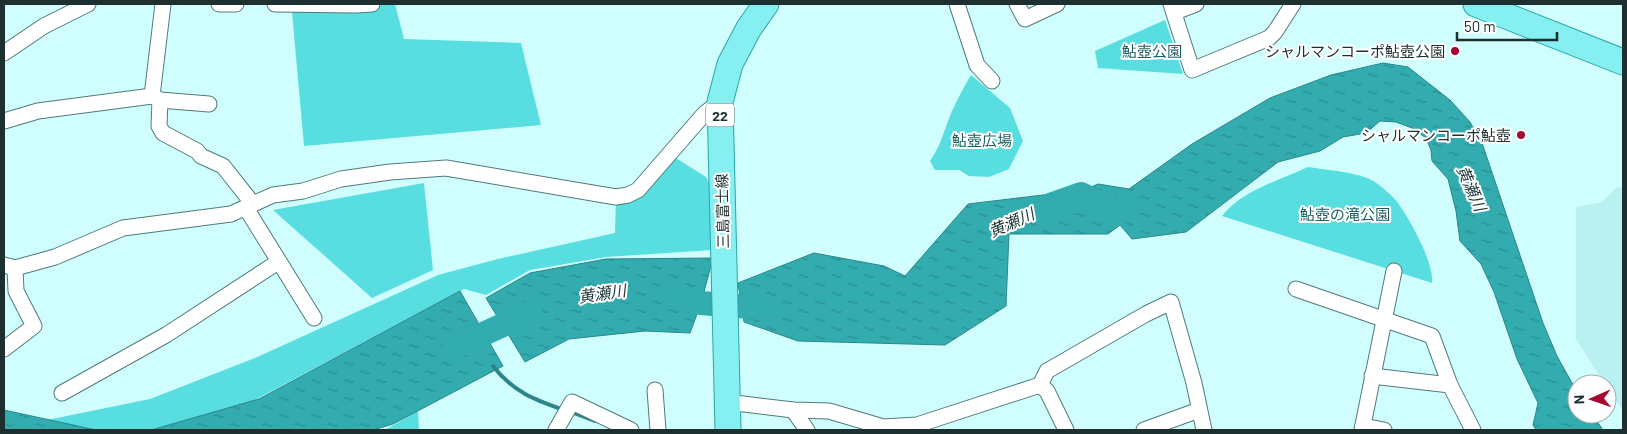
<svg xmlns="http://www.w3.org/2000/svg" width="1627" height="434" viewBox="0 0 1627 434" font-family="Barlow,'Noto Sans JP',sans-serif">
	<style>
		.built { fill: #b9f0f1 }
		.green { fill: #58dee1 }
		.water { fill: url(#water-ripples); stroke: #2c8689 }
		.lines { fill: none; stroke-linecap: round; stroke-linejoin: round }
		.stream { stroke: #2c8689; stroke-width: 4 }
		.river { stroke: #32acaf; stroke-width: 24 }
		.minor-casing { stroke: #507a7b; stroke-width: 17 }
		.primary-casing { stroke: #2ca5a9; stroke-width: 27 }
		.minor { stroke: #fff; stroke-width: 15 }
		.primary { stroke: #85eff2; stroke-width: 25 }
		.poi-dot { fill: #a50930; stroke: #fff; stroke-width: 2 }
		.labels { text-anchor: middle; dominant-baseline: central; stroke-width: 4; stroke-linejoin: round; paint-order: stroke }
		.shield { fill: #fff; stroke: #616d6d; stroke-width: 1 }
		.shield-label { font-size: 14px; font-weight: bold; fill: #1d2f2f }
		.park-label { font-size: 15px; fill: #1e5e60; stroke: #fff }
		.poi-label { font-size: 15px; fill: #1d2f2f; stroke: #fff; text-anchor: end }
		.street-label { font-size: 15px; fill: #1d2f2f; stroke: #fff }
		.water-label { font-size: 16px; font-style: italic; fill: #1d3738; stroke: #fff }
	</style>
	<defs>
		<pattern id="water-ripples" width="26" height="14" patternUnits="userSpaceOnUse" patternTransform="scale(1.25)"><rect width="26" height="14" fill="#32acaf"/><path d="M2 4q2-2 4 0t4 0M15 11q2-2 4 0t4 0" fill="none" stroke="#2a8c8f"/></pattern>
	</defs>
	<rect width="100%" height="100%" fill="#d0fefe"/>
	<path class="built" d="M1617,187L1623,188V411L1607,386V384H1605L1576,339V207L1602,202Z"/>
	<g class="green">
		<path d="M375,4H395L404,39L521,43L541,125L304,146L292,12Z"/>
		<path d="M1165,20L1183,74L1098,68L1095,51Z"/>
		<path d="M971,75L1010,108L1023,141L1009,169L989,177L969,176L959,170H935L930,161C942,145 945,125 954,107C959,96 965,85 971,75Z"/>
		<path d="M671,155L706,177L712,188V250L606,257L530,270L486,295L464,289L253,401L150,430H96L47,420L150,399L255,358L438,275L498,259L615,233L616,197Z"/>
		<path d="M1308,167C1326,170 1360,172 1375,182C1382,187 1393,196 1398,203C1410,220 1434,262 1432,283L1222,216C1241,191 1280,180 1308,167Z"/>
		<path d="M424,183L433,270L372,298L273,210Z"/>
		<path d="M418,411L419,430H385Z"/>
	</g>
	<g class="water">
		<path d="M1383,63L1408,67L1450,100L1470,122L1482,143L1543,323L1557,356L1577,392V414H1592L1603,430H1536L1533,425L1538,403L1517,359L1494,292L1481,264L1460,241L1456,211L1448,179L1432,161L1431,150L1426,138L1412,128L1396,122L1380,121L1366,133L1343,137L1320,151L1278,162L1186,232L1132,239L1120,225L1108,234H1009L1006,306L945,345L798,341L744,322L738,283L814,253L884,266L905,276L968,204L1068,192L1096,203L1116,221L1089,188L1098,184L1129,189L1192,144L1270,98L1331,75Z"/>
		<path d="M713,258L701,303L690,333L645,331L569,339L525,362L486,298L530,273L606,259Z"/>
		<path d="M460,291L503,366L393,424L373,430H151L259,399Z"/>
		<path d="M4,410L96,430H4Z"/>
	</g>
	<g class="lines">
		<g class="stream">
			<path d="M493,366C513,392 535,400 564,410"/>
			<path d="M571,412L595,421"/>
		</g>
		<g class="river">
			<path d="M1047,206L1081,194L1119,213L1130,208"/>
			<path d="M670,292L701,303L772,309"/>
			<path d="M455,347L531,312"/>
		</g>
		<g class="minor-casing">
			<g id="minor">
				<path d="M219,4H236"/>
				<path d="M275,4L356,5L372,4"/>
				<path d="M957,4L977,65L992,81"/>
				<path d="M1017,4L1025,19L1057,4"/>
				<path d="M1171,4L1192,70L1269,38L1275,32L1293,4"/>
				<path d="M1175,12L1196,4"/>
				<path d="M4,53L44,26L88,4"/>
				<path d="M152,96L163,4"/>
				<path d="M160,100L159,126L163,133L197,151L201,156L223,166L253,204"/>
				<path d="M4,121L38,111L152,96L160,100L209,104"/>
				<path d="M246,208L314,318"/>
				<path d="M4,265L15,268L55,257L123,228L231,214L273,195L303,191L341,179L390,172L446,168L616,197L628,195L638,190L705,113L720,102"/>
				<path d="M1296,289L1432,336L1450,385L1473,430"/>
				<path d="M4,349L34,326L16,291L15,268"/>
				<path d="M1372,376L1450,385"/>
				<path d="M1040,385L1047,391L1066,430"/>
				<path d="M655,390L658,430"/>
				<path d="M62,393L166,335L278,262"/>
				<path d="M727,402L793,410L829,411L883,427L917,425L1040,385L1047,371L1146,314L1171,302L1194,383L1204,430"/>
				<path d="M793,410L807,430"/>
				<path d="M1363,426L1384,430"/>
				<path d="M556,430L572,402L631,430"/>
				<path d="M1144,430L1199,410"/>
				<path d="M1362,430L1394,271"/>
			</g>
		</g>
		<g class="primary-casing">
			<g id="primary">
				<path d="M1476,4L1623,62"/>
				<path d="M728,430L720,102L730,64L749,28L766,4"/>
			</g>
		</g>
		<use href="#minor" class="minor"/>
		<use href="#primary" class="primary"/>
	</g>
	<g class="poi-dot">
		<circle cx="1455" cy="51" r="5"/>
		<circle cx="1521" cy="135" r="5"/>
	</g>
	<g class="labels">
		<rect class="shield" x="706" y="103.5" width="28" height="23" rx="4"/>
		<g class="shield-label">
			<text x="720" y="115">22</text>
		</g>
		<g class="park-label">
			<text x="1152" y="51">鮎壺公園</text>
			<text x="982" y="140">鮎壺広場</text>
			<text x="1345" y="214">鮎壺の滝公園</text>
		</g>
		<g class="poi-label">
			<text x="1445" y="51">シャルマンコーポ鮎壺公園</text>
			<text x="1511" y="135">シャルマンコーポ鮎壺</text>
		</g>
		<g class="street-label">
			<text transform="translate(722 211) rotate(-91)">三島富士線</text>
		</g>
		<g class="water-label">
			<text transform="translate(1472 188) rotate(66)">黄瀬川</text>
			<text transform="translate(1011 222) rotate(-24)">黄瀬川</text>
			<text transform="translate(602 293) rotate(-8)">黄瀬川</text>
		</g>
	</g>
	<rect width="1627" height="434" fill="none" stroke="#1d2f2f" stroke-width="10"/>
	<g transform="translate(1592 399) rotate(268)"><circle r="24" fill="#ffffff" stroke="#a5acac"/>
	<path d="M0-4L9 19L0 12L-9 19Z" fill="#a50930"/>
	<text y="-8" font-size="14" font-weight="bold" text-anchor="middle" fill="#1d2f2f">N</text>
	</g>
	<path d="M1457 32v8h100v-8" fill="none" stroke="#1d2f2f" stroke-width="2.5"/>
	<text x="1464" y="32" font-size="15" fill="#1d2f2f" stroke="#ffffff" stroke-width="4" paint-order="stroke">50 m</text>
</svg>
